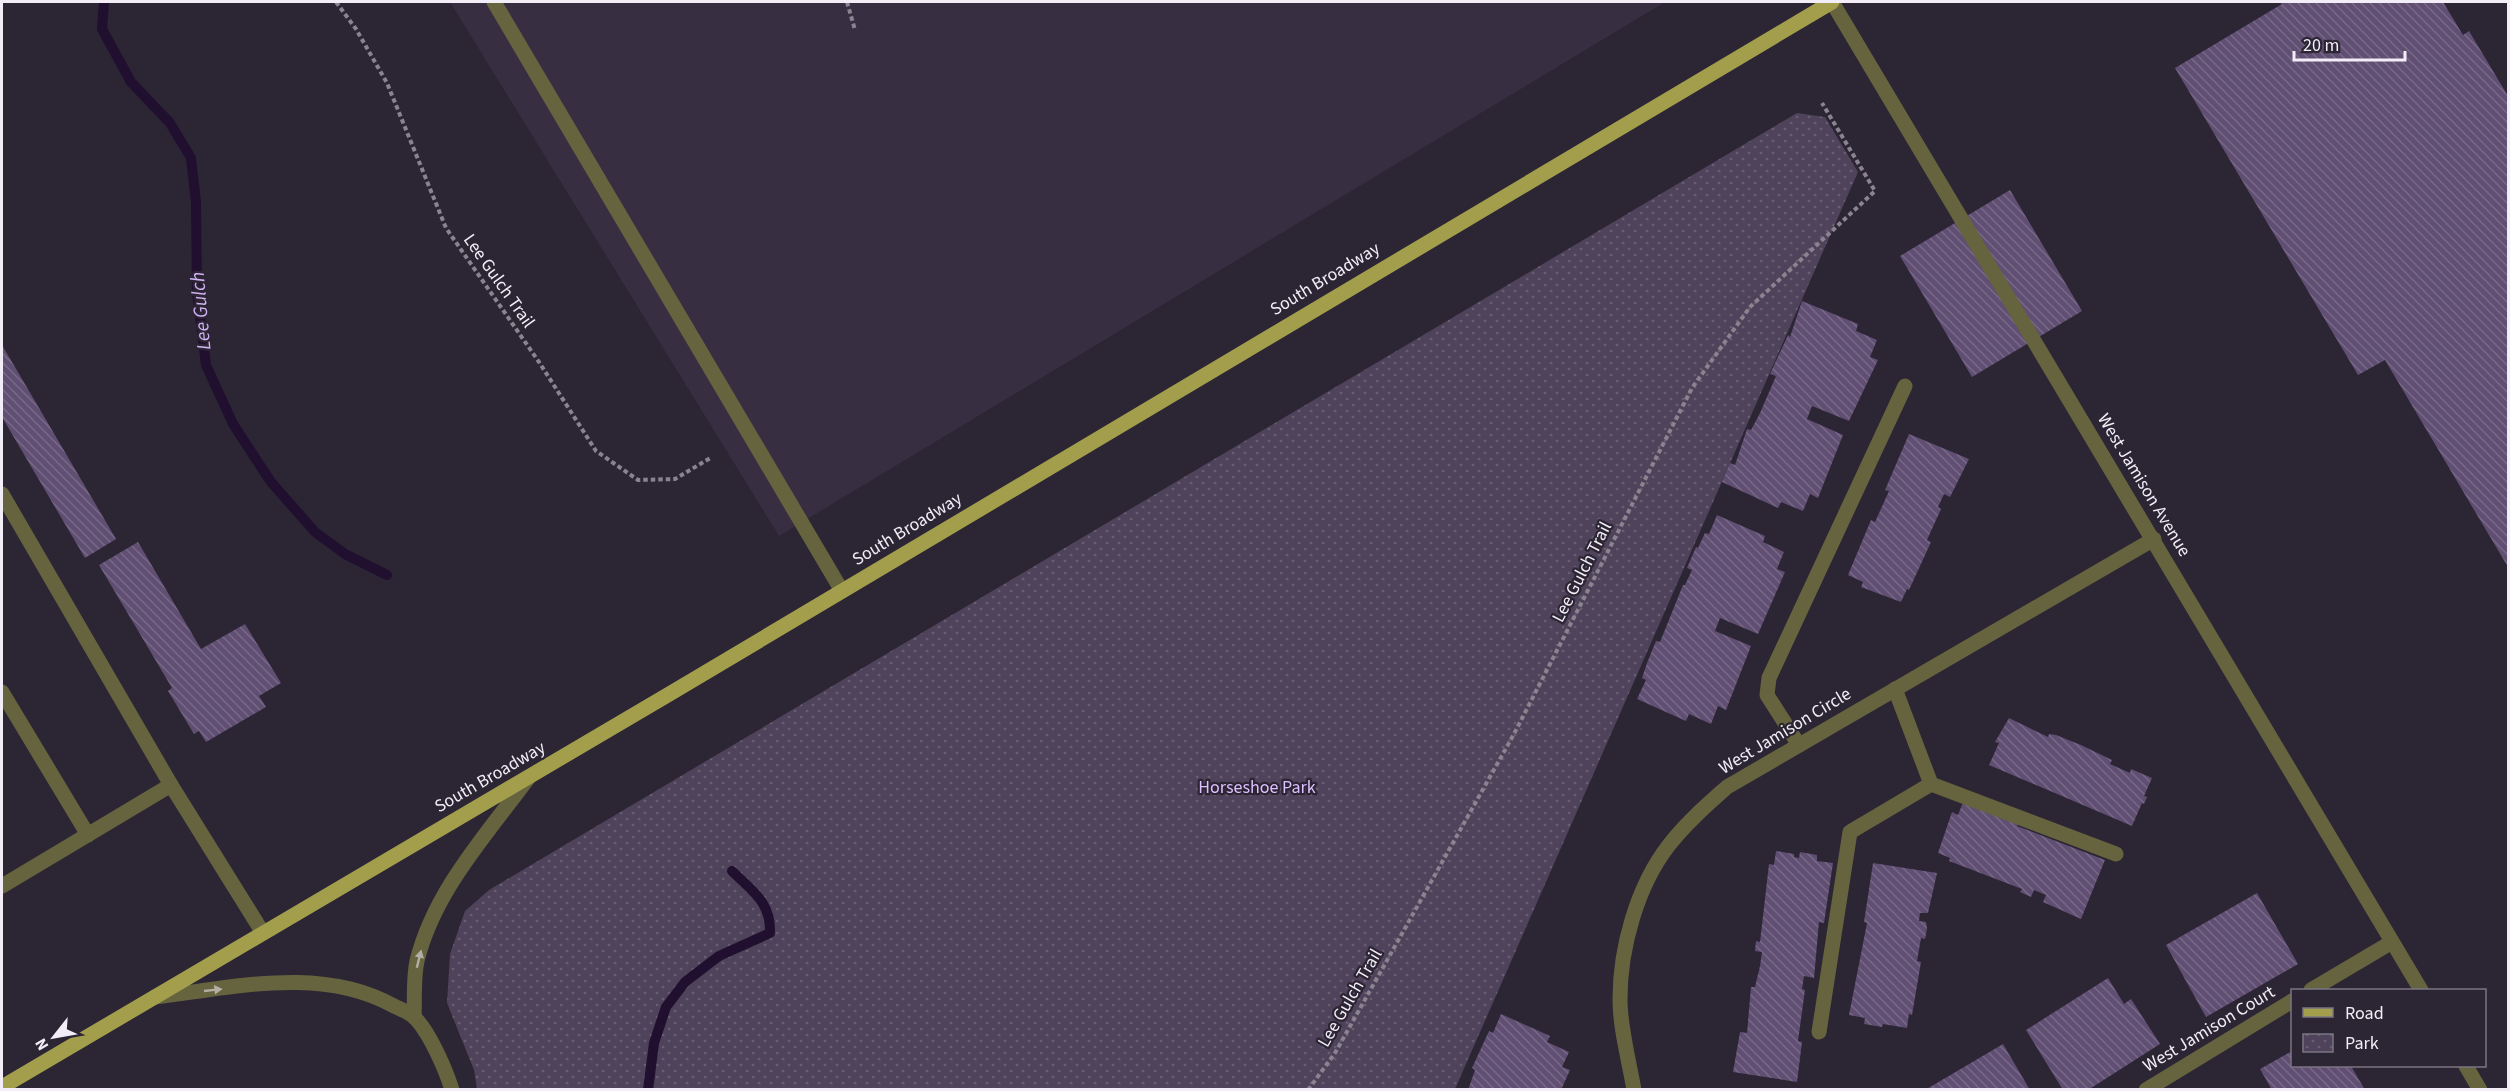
<svg xmlns="http://www.w3.org/2000/svg" width="2510" height="1091" viewBox="0 0 2510 1091" font-family="'Source Sans 3',sans-serif">
	<style>
		.built { fill: #382e42 }
		.park { fill: url(#park-dots) }
		.lines { fill: none; stroke-linecap: round; stroke-linejoin: round }
		.stream { stroke: #200f2f; stroke-width: 10 }
		.building { fill: url(#building-back-hatch) }
		.path { stroke: #8a8491; stroke-width: 4; stroke-dasharray: 4.5 3; stroke-linecap: butt }
		.service { stroke: #65643e; stroke-width: 15 }
		.minor { stroke: #65643e; stroke-width: 15 }
		.primary { stroke: #a29e4c; stroke-width: 15 }
		.oneway { fill: #b3afa4 }
		.labels { text-anchor: middle; dominant-baseline: central; stroke-width: 4.5; stroke-linejoin: round; paint-order: stroke }
		.street-label { font-size: 18px; fill: #f2edf7; stroke: #2c2534 }
		.park-label { font-size: 18px; fill: #debfff; stroke: #2c2534 }
		.water-label { font-size: 20px; font-style: italic; fill: #d0b1f1; stroke: #2c2534 }
	</style>
	<defs>
		<pattern id="park-dots" width="8" height="8" patternUnits="userSpaceOnUse" patternTransform="scale(1.5)"><rect width="8" height="8" fill="#4e435a"/><path d="M2 2h.1M6 6h.1" fill="none" stroke="#685e72" stroke-width="1.8" stroke-linecap="round"/></pattern>
		<pattern id="building-back-hatch" width="6" height="6" patternUnits="userSpaceOnUse" patternTransform="scale(1.5)"><rect width="6" height="6" fill="#604e73"/><path d="M-1 5l2 2M0 0l6 6M5-1l2 2" fill="none" stroke="#776888"/></pattern>
	</defs>
	<rect width="100%" height="100%" fill="#2c2534"/>
	<path class="built" d="M450,2H1665L779,536Z"/>
	<path class="park" d="M1797,113L1825,117L1858,172L1455,1089H477L474,1070L447,1003L450,954L465,911L489,890Z"/>
	<g class="lines">
		<g class="stream">
			<path d="M104,2L102,29L131,82L170,123L191,158L196,202L197,291L206,365L233,424L271,482L315,532L345,554L387,575"/>
			<path d="M648,1090L654,1043L666,1007L685,982L719,956L770,933C771,902 753,892 732,871"/>
		</g>
	</g>
	<g class="building">
		<path d="M2280,2H2443L2463,35L2469,31L2508,96V567L2385,360L2358,375L2175,68L2282,4Z"/>
		<path d="M2010,190L2082,311L1972,377L1900,256Z"/>
		<path d="M1802,301L1858,324L1856,331L1877,340L1870,357L1878,360L1849,421L1812,406L1807,419L1843,435L1818,498L1810,494L1803,511L1781,502L1778,508L1722,482L1730,463L1735,465L1747,429L1751,430L1760,413L1776,376L1770,374L1788,335L1790,337Z"/>
		<path d="M2,345L116,539L85,558L2,417Z"/>
		<path d="M1909,434L1969,459L1950,497L1944,494L1938,507L1941,509L1927,540L1931,542L1909,590L1907,589L1901,602L1861,587L1863,582L1848,575L1871,520L1875,522L1889,491L1885,490Z"/>
		<path d="M1717,515L1765,536L1763,542L1784,552L1777,569L1785,572L1758,634L1720,618L1715,631L1751,646L1726,710L1718,706L1711,724L1689,714L1686,721L1637,699L1646,680L1642,678L1647,663L1656,641L1660,642L1683,585H1685L1692,570L1687,568L1696,547L1698,548L1705,533L1709,534Z"/>
		<path d="M138,542L201,649L245,624L281,683L259,696L266,707L206,742L199,731L194,734L168,691L172,688L99,565Z"/>
		<path d="M2009,718L2048,737L2049,734L2056,735L2081,745L2112,760L2110,764L2130,773L2131,769L2152,778L2144,796L2147,797L2144,804L2142,803L2132,826L1989,765L1999,743L1995,742Z"/>
		<path d="M1964,800L2019,823L2017,826L2105,860L2081,919L2043,902L2046,895L2034,890L2031,897L2020,892L2022,889L1949,861L1950,858L1938,853L1952,812L1958,815Z"/>
		<path d="M1776,851L1794,854V857L1799,858L1800,852L1817,855V861L1833,863L1824,923L1819,922L1814,978L1804,976L1802,989L1805,990L1798,1041L1802,1042L1797,1082L1733,1072L1740,1032L1747,1033L1751,987H1755L1760,966L1762,952L1755,951L1756,941L1760,942L1769,864L1774,865Z"/>
		<path d="M1873,863L1937,873L1928,913H1920L1919,921L1926,922L1927,928L1925,939L1921,938L1917,961L1921,962L1912,1015L1909,1014L1907,1028L1883,1024L1882,1027L1864,1024L1865,1018L1849,1015L1867,923L1864,922Z"/>
		<path d="M2257,893L2298,964L2206,1017L2166,945Z"/>
		<path d="M2108,978L2124,1004L2131,999L2160,1044L2088,1090H2063L2026,1030Z"/>
		<path d="M1501,1014L1550,1036L1547,1042L1569,1052L1562,1067L1570,1070L1561,1090H1468L1475,1070L1472,1068L1489,1031L1493,1033Z"/>
		<path d="M2003,1044L2030,1090H1925Z"/>
		<path d="M2292,1051V1066H2351L2365,1090H2272L2260,1069Z"/>
	</g>
	<g class="lines">
		<g class="path">
			<path d="M336,2L356,29L387,83L446,228L539,362L596,451L638,480L675,479L712,457"/>
			<path d="M847,2L855,30"/>
			<path d="M1308,1090L1335,1053L1514,734L1692,388L1750,307L1875,191L1822,103"/>
		</g>
		<g class="service">
			<path d="M494,2L842,591"/>
			<path d="M2,494L171,785"/>
			<path d="M2,692L88,835"/>
			<path d="M1799,745L1767,695L1769,678L1905,386"/>
			<path d="M1931,784L2116,854"/>
			<path d="M2,886L171,785L263,933"/>
			<path d="M1819,1032L1850,832L1931,784L1895,689"/>
		</g>
		<g class="minor">
			<path d="M1832,2L2421,990"/>
			<path d="M2311,990L2392,942"/>
			<path d="M155,997C233,988 321,965 394,1006C400,1009 409,1012 414,1017C429,1031 446,1070 452,1090"/>
			<path d="M414,1017C415,999 413,979 417,961C434,891 487,834 529,777"/>
			<path d="M2466,1066L2480,1090"/>
			<path d="M1634,1090C1629,1060 1620,1029 1620,999C1620,948 1637,886 1669,845C1686,823 1707,805 1727,787L2154,539"/>
			<path d="M2146,1090L2292,1001"/>
		</g>
		<path class="primary" d="M2,1087L671,693L1832,2"/>
	</g>
	<defs><path id="oneway-solid" d="M-6-.8H1V-3.2L6.5 0L1 3.2V.8H-6Z" transform="scale(1.5)"/></defs>
	<g class="oneway">
		<use href="#oneway-solid" transform="translate(419 959) rotate(-76)"/>
		<use href="#oneway-solid" transform="translate(213 990) rotate(-6)"/>
	</g>
	<g class="labels">
		<g class="street-label">
			<text transform="translate(1325 279) rotate(-31)">South Broadway</text>
			<text transform="translate(499 281) rotate(55)">Lee Gulch Trail</text>
			<text transform="translate(2144 485) rotate(59)">West Jamison Avenue</text>
			<text transform="translate(907 529) rotate(-31)">South Broadway</text>
			<text transform="translate(1582 572) rotate(-63)">Lee Gulch Trail</text>
			<text transform="translate(1785 731) rotate(-31)">West Jamison Circle</text>
			<text transform="translate(490 777) rotate(-30)">South Broadway</text>
			<text transform="translate(1350 998) rotate(-60)">Lee Gulch Trail</text>
			<text transform="translate(2209 1029) rotate(-31)">West Jamison Court</text>
		</g>
		<g class="park-label">
			<text x="1257" y="787">Horseshoe Park</text>
		</g>
		<g class="water-label">
			<text transform="translate(201 311) rotate(-95)">Lee Gulch</text>
		</g>
	</g>
	<rect width="2510" height="1091" fill="none" stroke="#f2edf7" stroke-width="6"/>
	<rect x="2291" y="989" width="195" height="78" fill="#2c2534" stroke="#7b7582" stroke-width="1.5"/>
	<rect x="2303" y="1008" width="30" height="9" fill="#a29e4c" stroke="#7b7582" stroke-width="1.5"/>
	<text x="2345" y="1019" font-size="18" fill="#f2edf7">Road</text>
	<rect x="2303" y="1034" width="30" height="18" fill="url(#park-dots)" stroke="#7b7582" stroke-width="1.5"/>
	<text x="2345" y="1049" font-size="18" fill="#f2edf7">Park</text>
	<g transform="translate(54 1037) rotate(239)" stroke="#2c2534" stroke-width="4.5" paint-order="stroke">
	<path d="M0-4.5L10 22L0 15L-10 22Z" fill="#f2edf7"/>
	<text y="-9" font-size="16" font-weight="bold" text-anchor="middle" fill="#f2edf7">N</text>
	</g>
	<path d="M2294 51v9h111v-9" fill="none" stroke="#f2edf7" stroke-width="3"/>
	<text x="2303" y="51" font-size="18" fill="#f2edf7" stroke="#2c2534" stroke-width="4.5" paint-order="stroke">20 m</text>
</svg>
